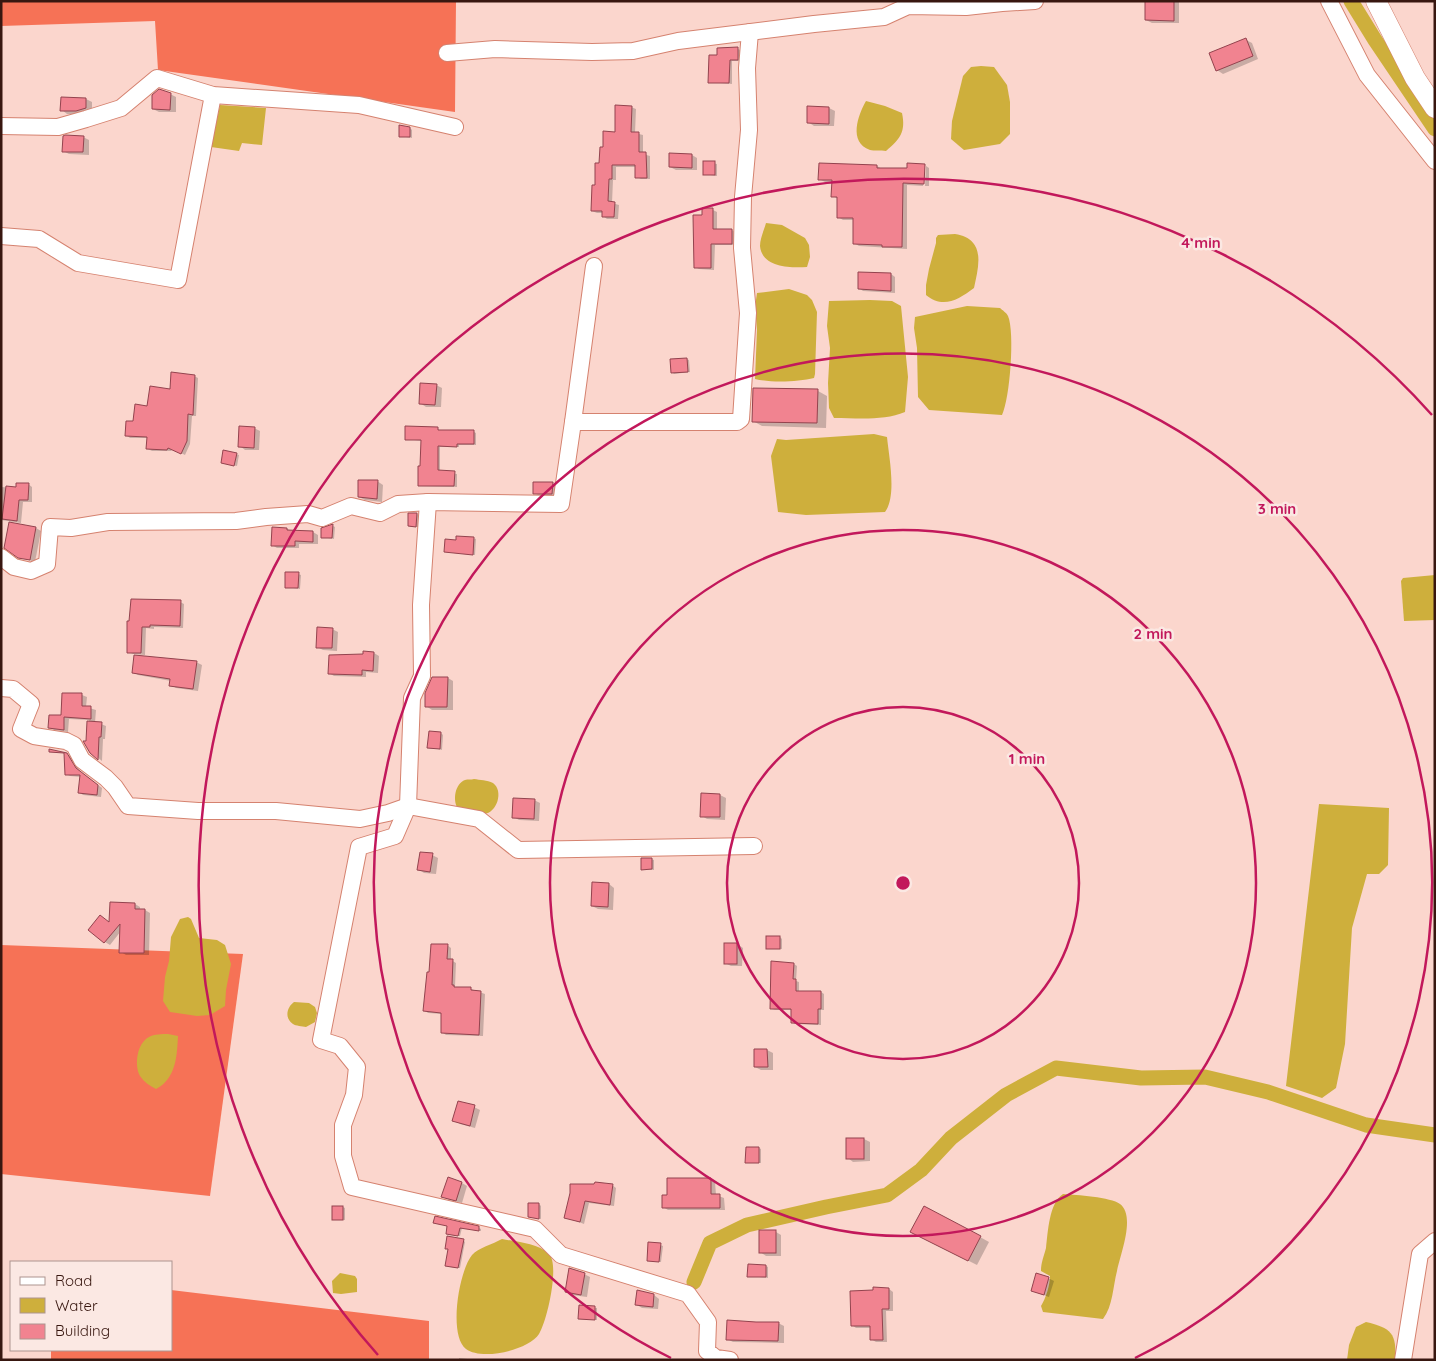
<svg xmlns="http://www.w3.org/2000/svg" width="1436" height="1361" viewBox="0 0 1436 1361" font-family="Quicksand,sans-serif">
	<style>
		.forest { fill: #f67256 }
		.water { fill: #ceaf3c }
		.shadow { fill: #0003 }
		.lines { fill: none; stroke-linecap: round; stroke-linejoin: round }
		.canal { stroke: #ceaf3c; stroke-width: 15 }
		.building { fill: #f18390; stroke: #93434e }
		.minor-casing { stroke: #d5826f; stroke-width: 18 }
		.tertiary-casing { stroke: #d5826f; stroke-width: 21 }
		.minor { stroke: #fff; stroke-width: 16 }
		.tertiary { stroke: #fff; stroke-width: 20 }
		.ring { fill: none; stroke: #c2185b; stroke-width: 2.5 }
		.centre { fill: #c2185b; stroke: #fbe8e3; stroke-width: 2.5 }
		.ring-label { font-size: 15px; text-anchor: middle; font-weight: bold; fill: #c2185b; stroke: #fbe8e3; stroke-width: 5; stroke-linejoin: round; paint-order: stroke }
	</style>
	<rect width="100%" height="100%" fill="#fbd6cd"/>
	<g class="forest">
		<path d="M1,1H456L455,112L158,70L155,21L1,26Z"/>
		<path d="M1,945L243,954L210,1196L1,1174Z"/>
		<path d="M171,1290L429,1321V1360H51V1350H171Z"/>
	</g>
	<g class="water">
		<path d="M981,66L994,67L1007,85L1010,102V134L1000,144L964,150L951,139L952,121L963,76L971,67Z"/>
		<path d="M866,101L885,106L902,113C906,132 900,139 886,151C881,150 874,151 870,150C848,142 858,115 866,101Z"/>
		<path d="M220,105L266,108L262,145L242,143L239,151L211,147Z"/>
		<path d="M766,223L782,225L805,238L809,245L810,257L807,267C791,268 762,268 760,246C760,239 764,230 766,223Z"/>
		<path d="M955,234C986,239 979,265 974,288C958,300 943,309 926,295V285L929,269L936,243V238L938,235Z"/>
		<path d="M789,289L807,295L812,300L817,312L815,374L814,378C798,382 771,383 755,379L757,330L755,307L757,293Z"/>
		<path d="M870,300L892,301L901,306L908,377L905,412C884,421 857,418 834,418L829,408L828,383L830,348L827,326L829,301Z"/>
		<path d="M967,306L1000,308C1002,310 1007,313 1008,316C1015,332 1010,399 1002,415L929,410L918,397L917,348L914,328L915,317Z"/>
		<path d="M874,434L887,437C889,457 897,496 885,512L806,515L778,512L771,456L777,439L786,440Z"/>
		<path d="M1435,575V620L1404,621L1401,581L1403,578Z"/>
		<path d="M474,779C480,780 487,780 493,783C504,791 497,813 484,814C476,815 465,809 457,807C453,799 455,784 465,780C468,779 471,780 474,779Z"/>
		<path d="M1319,804L1389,808L1388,865L1379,874H1367L1352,928L1345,1044L1336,1088L1322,1098L1286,1086Z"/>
		<path d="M188,917L191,919L199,938L217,940L225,945L231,964L226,990L225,1006L210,1015L197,1016L170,1012L163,1001L165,977L169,961L171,937L180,919Z"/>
		<path d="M294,1002L309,1003L315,1007L317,1013L315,1022L306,1027C302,1026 296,1026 293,1024C284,1018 287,1007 294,1002Z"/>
		<path d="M168,1034L178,1036C177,1056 176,1079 156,1089C150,1086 144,1082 140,1076C134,1065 137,1043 149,1037C154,1034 162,1034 168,1034Z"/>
		<path d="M1063,1194C1076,1195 1111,1197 1120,1204C1136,1216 1120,1255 1117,1271C1113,1286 1113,1306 1103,1319L1043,1312L1041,1306C1046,1298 1050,1285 1050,1276L1041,1271C1041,1262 1044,1256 1046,1248C1048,1232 1049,1203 1063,1194Z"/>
		<path d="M502,1239C516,1242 538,1243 549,1254C560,1265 547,1321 539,1334C529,1350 482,1361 466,1349C448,1335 459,1271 472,1255C478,1248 493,1244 502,1239Z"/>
		<path d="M340,1273L355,1276L357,1279V1292L341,1294L333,1293L332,1281Z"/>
		<path d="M1366,1322C1391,1328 1397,1333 1395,1360H1347L1349,1345L1356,1327Z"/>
	</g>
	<g class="shadow">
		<path d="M1146,1H1179V23H1152L1146,20Z"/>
		<path d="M1246,40L1252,43L1258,59L1223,74L1217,70Z"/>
		<path d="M738,49L740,50V61H732V84L709,82L718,57Z"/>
		<path d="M170,94L176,97V112H159L153,109Z"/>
		<path d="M62,99H86L92,102V111L83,114H67L62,110Z"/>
		<path d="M631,107L636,109L635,133L643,135V154L650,156V179H641L637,177L636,167H616V180H613L612,203L619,205L618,219H607L603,216V213H597L592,211L600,164L604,148L616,133Z"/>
		<path d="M829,108L835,111L834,126H814L808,122Z"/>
		<path d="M410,128L412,130V138L400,136Z"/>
		<path d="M83,137L89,140V155L69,154L63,151Z"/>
		<path d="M692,155L697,158V170H676L670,167Z"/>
		<path d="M705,162L717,164V176L704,174Z"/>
		<path d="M924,165L926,166H923V186L907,185V249L859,246L854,243L855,220H843L838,217V199L833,196V182H825L819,179L877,166L882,169H908Z"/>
		<path d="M926,166L929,168V186H925Z"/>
		<path d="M703,210H713L717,212V230H732L736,233V245H715L714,270L699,269L695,267Z"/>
		<path d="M891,274L895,277V293L863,291L859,288Z"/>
		<path d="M686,359L689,360L690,372L674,374L672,372Z"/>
		<path d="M194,376L198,378L196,416H192L190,444L185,455L173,449L171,451H152L148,449V438H130L126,435L134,422L148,407Z"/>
		<path d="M436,385L442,388L441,407H426L420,403Z"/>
		<path d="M818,391L827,396L826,428L762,426L753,421Z"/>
		<path d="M254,428L260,431L259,450H245L240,446Z"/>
		<path d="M437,428L440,431L474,432L476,433V445H459V447H440V472L457,474V487L421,486L419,485L422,467V441L406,439Z"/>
		<path d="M236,454L239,455L237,466L223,463Z"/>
		<path d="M377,481L383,485L382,502L365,500L359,497Z"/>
		<path d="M552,483L558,487V496H540L534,493Z"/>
		<path d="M28,484L32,487V502H23L21,523L1,520V487L17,488Z"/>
		<path d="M417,514L419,515L418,527H411L409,526V515Z"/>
		<path d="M10,524L36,528L41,531L35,562L19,557Z"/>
		<path d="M333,526L335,527L334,539L322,537Z"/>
		<path d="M287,529L291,531L313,532L318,535V544H299V548H277L272,545Z"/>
		<path d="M473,538L476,539L475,555L446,551L457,541Z"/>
		<path d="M298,574L301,575L300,589L286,587Z"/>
		<path d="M180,602L184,604L183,628L154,627V629L146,628L145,655L133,654L129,652L128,623Z"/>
		<path d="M332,629L338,632L337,651L323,650L317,647Z"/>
		<path d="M374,653L379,656L378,673L366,672V677L334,676L329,673L364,656Z"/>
		<path d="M196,662L202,665L198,691L176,688L171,685V681L138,675L133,672Z"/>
		<path d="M448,678L453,681V710H432L426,706Z"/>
		<path d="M82,695L87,697L86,707L96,710L95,723L101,724L106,726L105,739H103L102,761L91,752L87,742L89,720L69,719L68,732L54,730L50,727L62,717Z"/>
		<path d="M441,733L443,735L442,750L429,747Z"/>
		<path d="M54,754H66L71,756L80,772L102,788L101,797L83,795L79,792L81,777L70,776L66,774V754Z"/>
		<path d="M720,795L726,798L725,820L707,819L702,816Z"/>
		<path d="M534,800L540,803L539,821L519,820L514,817Z"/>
		<path d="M432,855L438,858L436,874L424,873L418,869Z"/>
		<path d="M651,859L654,860V870L642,869Z"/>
		<path d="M609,884L614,888L613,910L598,909L592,906Z"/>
		<path d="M135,904L140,907V910H145L150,913L149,955H126L121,952V931L110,945L105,942L111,924Z"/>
		<path d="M780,937L782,939V949L767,948Z"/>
		<path d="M737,944L743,948L742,966H731L725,963Z"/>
		<path d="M447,945L451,948V960L456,963L455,987L471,989L485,994L483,1036L446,1035L442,1032V1014L428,1013L424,1010L431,973Z"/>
		<path d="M794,964L797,966L796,981L799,982V992H821L824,994V1010H821V1025L795,1024L792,1022V1010H775L772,1009Z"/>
		<path d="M755,1050H767L773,1053V1070H761L755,1067Z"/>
		<path d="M474,1107L480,1110L475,1128L460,1124L454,1120Z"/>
		<path d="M864,1139L870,1142V1161L853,1162L848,1158Z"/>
		<path d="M759,1148L761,1149V1163L747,1162Z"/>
		<path d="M710,1179L715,1182L716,1195L724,1198L725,1210H668L663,1207L668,1196Z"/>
		<path d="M462,1183L467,1186L462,1203L449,1200L443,1197Z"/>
		<path d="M612,1185L616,1188L614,1206L589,1203L584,1224L565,1217L595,1186Z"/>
		<path d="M539,1204L541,1206V1219L529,1216Z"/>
		<path d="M343,1207L345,1208V1220L333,1219Z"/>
		<path d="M449,1226L479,1228L481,1229V1231L462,1228L460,1236L450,1235Z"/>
		<path d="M776,1232L781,1235V1256H766L760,1252Z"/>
		<path d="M921,1237H980L989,1242L977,1265Z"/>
		<path d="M463,1240L465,1242L460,1268L449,1267Z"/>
		<path d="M660,1245L663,1246L661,1262L648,1260Z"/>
		<path d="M766,1266L768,1267V1278L749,1276Z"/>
		<path d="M584,1274L590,1277L587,1297L572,1295L566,1292Z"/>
		<path d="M1048,1278L1054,1281L1049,1297L1032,1291Z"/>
		<path d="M889,1289L893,1292V1311H886L887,1342H876L871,1339V1328H856L852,1325Z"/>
		<path d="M654,1295L659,1299L658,1309L642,1308L637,1305Z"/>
		<path d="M580,1306L597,1308V1320L580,1318Z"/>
		<path d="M778,1323L784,1326V1343L733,1342L727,1339Z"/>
		<path d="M459,1358L476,1360H477H459Z"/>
	</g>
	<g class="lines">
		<g class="canal">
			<path d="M1351,1L1375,40L1435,129"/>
			<path d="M694,1282L710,1243L747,1225L826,1207L887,1195L921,1170L951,1138L1006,1095L1056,1068L1141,1078L1205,1077L1268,1092L1366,1125L1435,1135"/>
		</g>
	</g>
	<g class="building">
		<path d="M1145,1H1174V21L1145,20Z"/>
		<path d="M1246,38L1253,56L1216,71L1209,53Z"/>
		<path d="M738,47V60H730L729,83H708L709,55H717V48Z"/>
		<path d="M159,89L171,93L170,110L152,109V95Z"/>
		<path d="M61,97L86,98V108L76,111H60Z"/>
		<path d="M615,105L632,106L631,132H639V152H646L647,178H635V165H612V179H609L608,201L615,202L614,217H602V211H591L592,185H595V163H599L600,147H603V131L615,132Z"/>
		<path d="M807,106L829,107V124L807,123Z"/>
		<path d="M399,125L410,127V137H399Z"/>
		<path d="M65,135L84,136L83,152H62L63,136Z"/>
		<path d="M669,153L692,154V168L669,167Z"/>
		<rect x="703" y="161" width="12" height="14"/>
		<path d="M819,163L877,165V168H907V163L925,164L924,184L903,183L902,247H882V245L853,244V218H837V197H831L832,180H818Z"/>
		<path d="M702,208H713V229H732V244H711V268H694L693,215H702Z"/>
		<path d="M858,272L891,273V291L858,289Z"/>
		<path d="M687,358L688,372L671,373L670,359Z"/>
		<path d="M171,372L195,375L193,415L188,414L187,441L181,454L168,448L167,450L146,449L147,437L125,436L126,421H133L135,404L147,406L150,386L170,389Z"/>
		<path d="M420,383L437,384L435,405L419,404Z"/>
		<path d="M753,388L818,389L817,423L752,422Z"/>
		<path d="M239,426L255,427L254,448L238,447Z"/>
		<path d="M405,426L438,427V430H474V444H457V447L438,446V470L455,471L454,486H418V466H420L421,440H405Z"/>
		<path d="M223,450L237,453L234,466L221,463Z"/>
		<path d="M358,480H378L377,499L358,497Z"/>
		<path d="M533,482H553L552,494H533Z"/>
		<path d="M16,483H29L28,500H19L17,521L2,519L6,486L16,487Z"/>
		<path d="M408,513H417L416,527L408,526Z"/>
		<path d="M9,522L36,527L30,560L18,558L4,548Z"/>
		<path d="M333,524L332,538H321V528Z"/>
		<path d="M272,527L287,528V530L313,531V542L295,541V546H271Z"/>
		<path d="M456,536L474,537L473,555L444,552L445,539L456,540Z"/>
		<path d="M285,572H299L298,588H285Z"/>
		<path d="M131,599L181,600L180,626L150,625V627H142L141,653H127V621H129Z"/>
		<path d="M317,627L333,628L332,648H316Z"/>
		<path d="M363,651L374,652L373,671L362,670V675L328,674L329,655L363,654Z"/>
		<path d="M134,655L197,661L193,689L169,686L170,679L132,673Z"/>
		<path d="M432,677H448L447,707H425V693Z"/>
		<path d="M62,693H82V706H91V719L64,717V730L48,728L49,715H61Z"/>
		<path d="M87,721L102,722L101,737H99L98,760L90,753L83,741H86Z"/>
		<path d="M429,731L441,732L440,749L427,748Z"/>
		<path d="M49,749L67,753L76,768L98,785L97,795L78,793L80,775H65L64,753L49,752Z"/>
		<path d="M701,793L720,794V817H700Z"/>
		<path d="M513,798L535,799L534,819L512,818Z"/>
		<path d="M420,852L433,853L430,872L417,870Z"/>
		<path d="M641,858H652V869L641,870Z"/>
		<path d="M592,882L609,883L608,907L591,906Z"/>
		<path d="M110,902L135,903V909H145L144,953H119L120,924L104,943L88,930L100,915L109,922Z"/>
		<rect x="766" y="936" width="14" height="13"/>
		<rect x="724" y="943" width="13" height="21"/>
		<path d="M431,944H448L447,959H453L452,985H454V987H471V990L481,991L479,1035L441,1033V1013L423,1011L427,972H429Z"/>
		<path d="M771,961L794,963L793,979H796V991H821V1009H818V1024L791,1023V1009H770Z"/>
		<path d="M754,1049H767L768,1067H754Z"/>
		<path d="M458,1101L475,1105L470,1126L452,1121Z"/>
		<rect x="846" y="1138" width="18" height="21"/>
		<path d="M746,1147H759V1163H745Z"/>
		<path d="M448,1177L462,1182L456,1201L441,1197Z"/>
		<path d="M667,1178H711V1194H720V1208H662V1195H667Z"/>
		<path d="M595,1182L613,1184L610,1205L585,1201L580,1222L564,1218L570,1193V1184H594Z"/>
		<path d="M528,1203H539V1219L528,1217Z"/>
		<rect x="332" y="1206" width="11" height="14"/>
		<path d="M924,1206L981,1236L968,1261L910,1232Z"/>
		<path d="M435,1216L479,1226V1231L460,1228L458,1236L446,1234L447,1226L433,1223Z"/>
		<rect x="759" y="1230" width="17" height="23"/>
		<path d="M447,1236L464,1239L458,1268L445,1266L448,1249H445Z"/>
		<path d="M648,1242L661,1243L659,1262L647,1261Z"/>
		<path d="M748,1264L766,1265V1277H747Z"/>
		<path d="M569,1268L585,1273L581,1295L565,1292Z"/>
		<path d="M1036,1273L1049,1277L1044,1295L1031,1291Z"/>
		<path d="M873,1287L889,1288V1309H882L883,1340H870V1326H851L850,1291L873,1290Z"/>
		<path d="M637,1290L654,1294L653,1307L635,1305Z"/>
		<path d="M579,1305L595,1306V1320L578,1319Z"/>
		<path d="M727,1320L756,1322H779L778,1341L726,1340Z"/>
	</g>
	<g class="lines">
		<g class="minor-casing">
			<g id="minor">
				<path d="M1329,1L1367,75L1435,161"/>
				<path d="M447,53L495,49L592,52L633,51L678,41L814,24L884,17L908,6L966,7L1002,3L1035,1"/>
				<path d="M1,126L58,127L86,119L121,108L157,78L213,95L359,105L455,127"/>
				<path d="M1,236L39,239L78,263L178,280L213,95"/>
				<path d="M573,422L594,266"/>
				<path d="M1,557L14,567L31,571L47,564L50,527L71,528L108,522L236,521L266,517L308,514L322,518L351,506L380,513L398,504L428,502"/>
				<path d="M1,688L13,689L31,704L21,729L34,736L66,741L74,745L82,760L106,778L115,787L128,806L198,811H276L360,819L388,813L408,806L479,819L518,850L754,846"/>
				<path d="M730,1360L716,1358L707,1351L708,1322L688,1294L561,1255L535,1229L352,1187L343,1156V1125L354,1095L357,1067L340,1046L321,1040L359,847L395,836L408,806L412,698L422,676L421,605L428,502L561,504L573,422H737L741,419L748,313L742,248L743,197L749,130L747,68L750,32"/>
				<path d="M1403,1360L1420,1254L1435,1241"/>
			</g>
		</g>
		<g class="tertiary-casing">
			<path id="tertiary" d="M1376,1L1415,78L1435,108"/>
		</g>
		<use href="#minor" class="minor"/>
		<use href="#tertiary" class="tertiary"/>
	</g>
	<g class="ring">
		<circle cx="903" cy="883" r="176"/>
		<circle cx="903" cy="883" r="353"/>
		<path d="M671 1358A529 529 0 1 1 1135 1358"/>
		<path d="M378 1355A706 706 0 1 1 1432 415"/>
	</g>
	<circle cx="903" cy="883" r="8" class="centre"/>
	<g class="ring-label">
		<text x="1201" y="248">4 min</text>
		<text x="1277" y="514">3 min</text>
		<text x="1153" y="639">2 min</text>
		<text x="1027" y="764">1 min</text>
	</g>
	<rect width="1436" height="1361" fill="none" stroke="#381710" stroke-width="5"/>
	<rect x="10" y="1261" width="162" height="90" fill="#fbe8e3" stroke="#ad948f"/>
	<rect x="20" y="1277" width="25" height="8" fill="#ffffff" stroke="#ad948f"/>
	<text x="55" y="1286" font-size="15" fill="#381710">Road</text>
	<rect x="20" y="1298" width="25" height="15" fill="#ceaf3c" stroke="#ad948f"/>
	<text x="55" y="1311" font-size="15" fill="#381710">Water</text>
	<rect x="20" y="1324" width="25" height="15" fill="#f18390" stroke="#ad948f"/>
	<text x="55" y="1336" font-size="15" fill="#381710">Building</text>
</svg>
